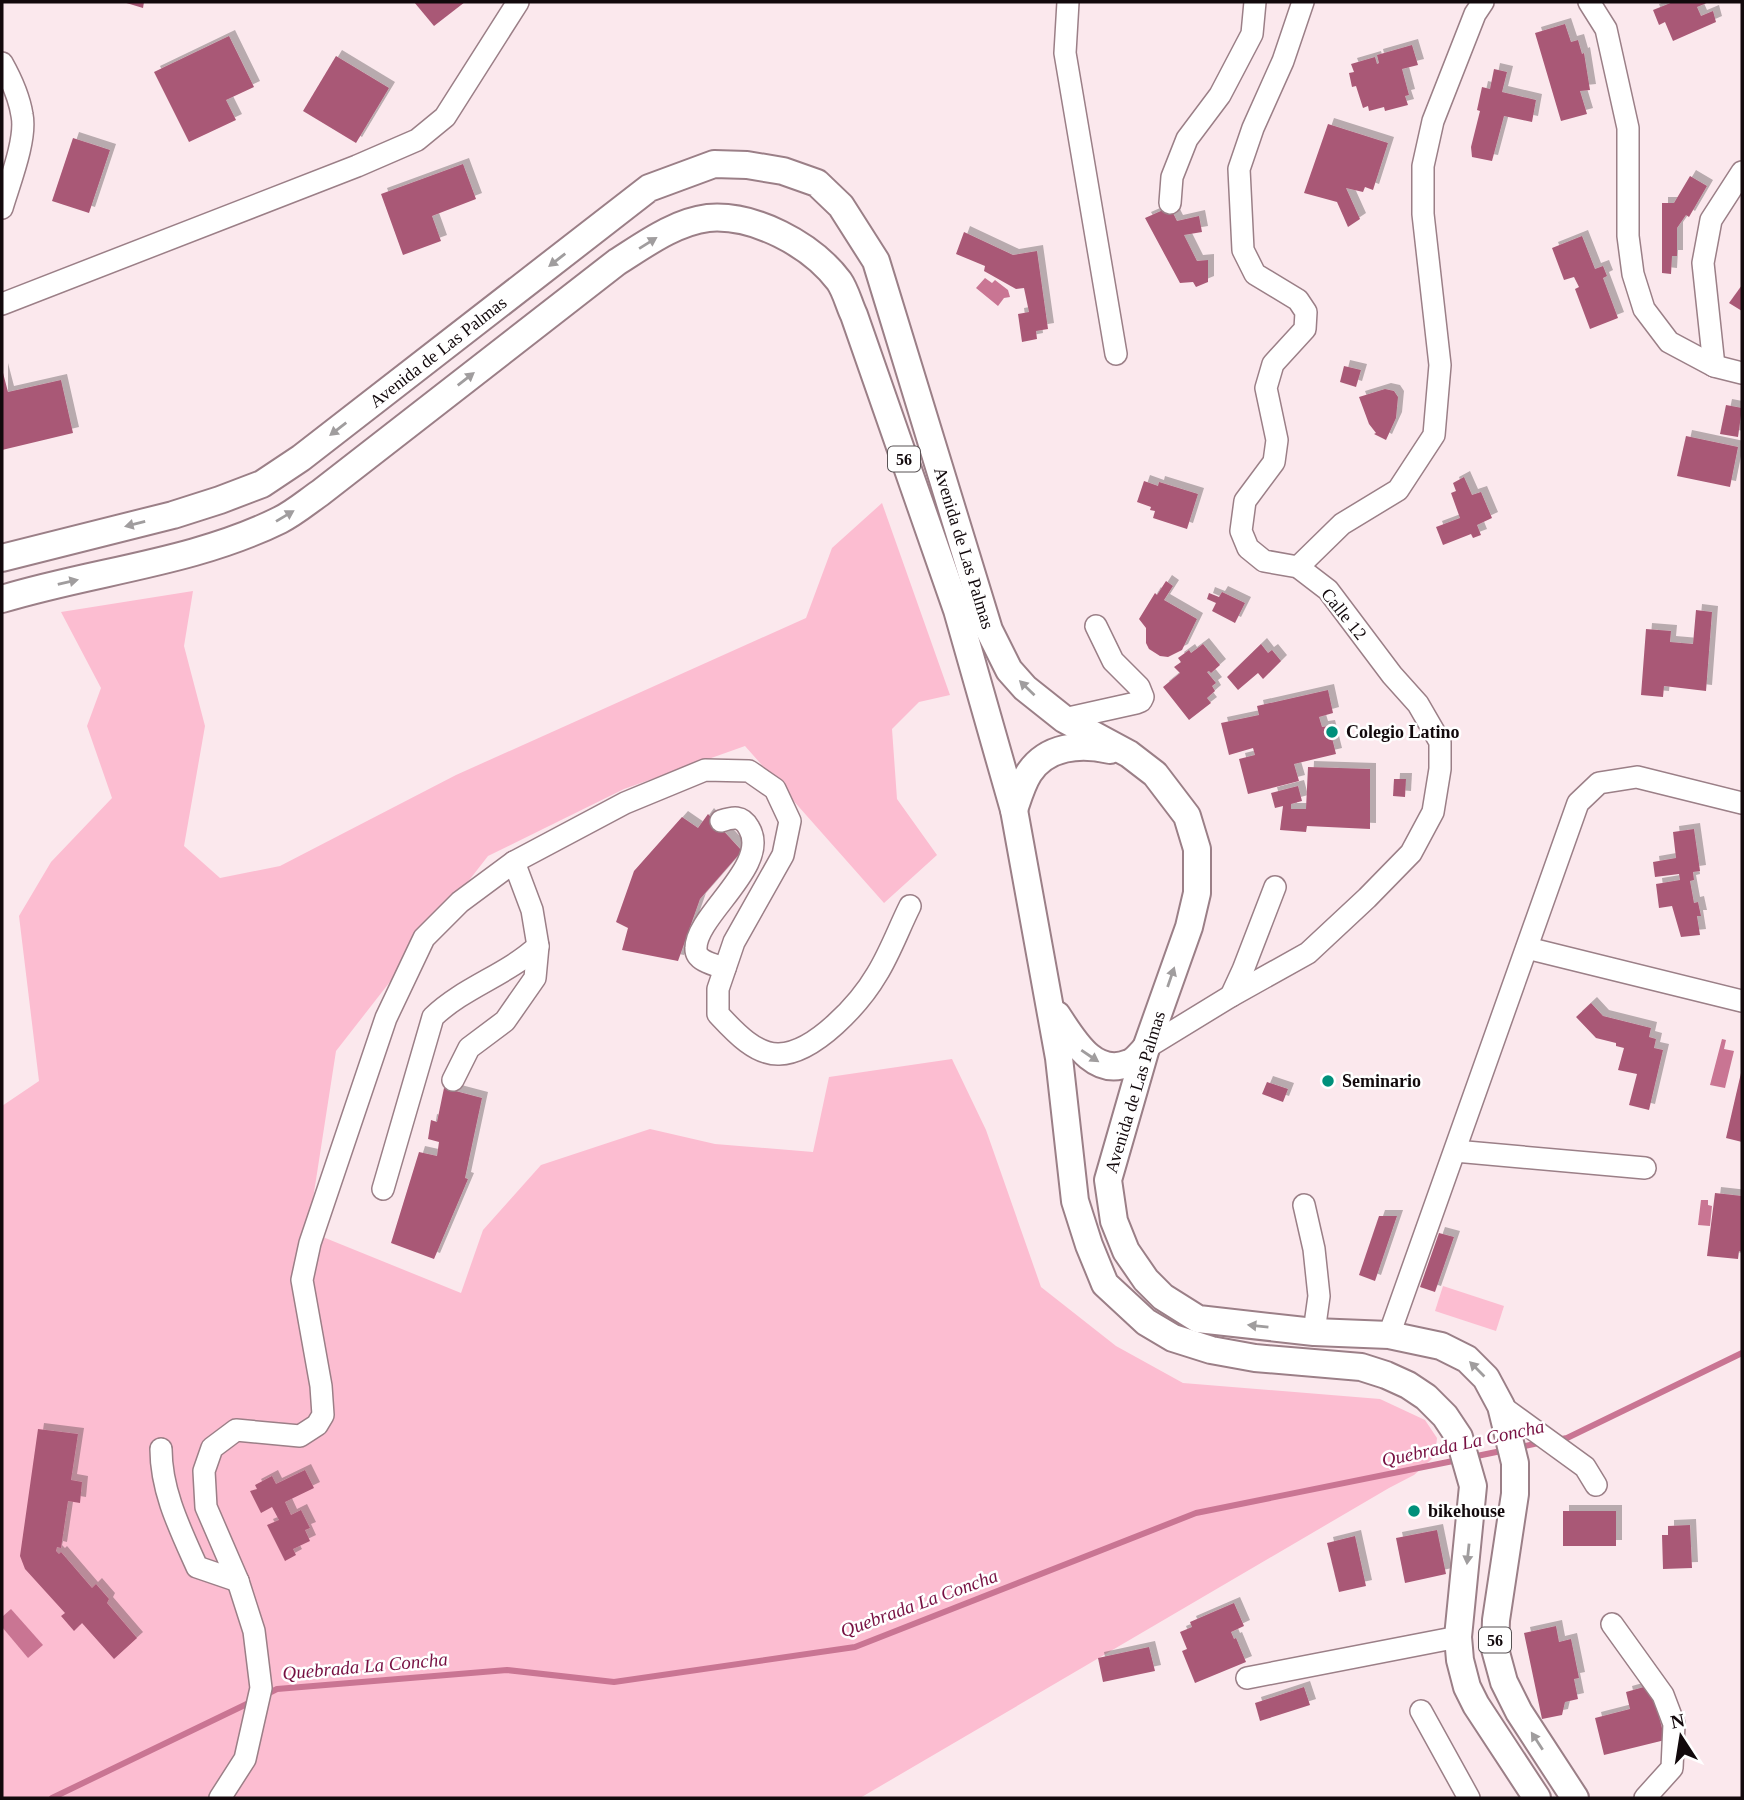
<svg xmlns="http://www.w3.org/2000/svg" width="1744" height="1800" viewBox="0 0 1744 1800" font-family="Georgia,serif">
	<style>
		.green { fill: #fcbdd1 }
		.water { fill: #c97593 }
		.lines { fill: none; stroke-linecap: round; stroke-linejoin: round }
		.stream { stroke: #c97593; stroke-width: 6 }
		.building { fill: #a95976; filter: url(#shadow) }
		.minor-casing { stroke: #9b7f87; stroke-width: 24 }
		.major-casing { stroke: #9b7f87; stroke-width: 30 }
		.minor { stroke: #fff; stroke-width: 21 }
		.major { stroke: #fff; stroke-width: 26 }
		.oneway { fill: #a09d9e }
		.poi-dot { fill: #00907b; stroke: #fff; stroke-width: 2.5 }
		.labels { text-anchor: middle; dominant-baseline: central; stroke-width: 5; stroke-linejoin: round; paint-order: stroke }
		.shield { fill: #fff; stroke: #595355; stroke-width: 2 }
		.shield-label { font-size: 16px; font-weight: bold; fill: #12090c }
		.street-label { font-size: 18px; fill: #12090c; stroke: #fff }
		.poi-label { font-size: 18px; font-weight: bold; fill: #12090c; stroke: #fff; text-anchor: start }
		.water-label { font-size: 19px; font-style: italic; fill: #771042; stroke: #fff }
	</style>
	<defs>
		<filter id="shadow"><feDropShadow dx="6" dy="-6" stdDeviation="0" flood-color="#0004"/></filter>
	</defs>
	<rect width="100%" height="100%" fill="#fbe8ed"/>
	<g class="green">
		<path d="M882,503L950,695L919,702L892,729L897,799L937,855L884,903L745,746L624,789L488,856L336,1051L308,1231L461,1293L483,1230L541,1165L650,1129L715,1144L813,1152L829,1077L952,1059L986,1130L1041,1287L1116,1346L1183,1383L1380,1399L1425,1420L1437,1438L1435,1456L1414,1475L1389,1488L860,1798H2V1106L39,1081L19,916L51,862L112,798L87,726L101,688L61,612L193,591L184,646L205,726L184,846L220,878L280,866L456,775L806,618L832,548Z"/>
		<path d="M1443,1286L1504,1306L1496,1331L1435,1311Z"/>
	</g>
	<g class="water">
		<path d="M985,278L992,283L995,280L1008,290L1010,297L1004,298L998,306L976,288Z"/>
		<path d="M1722,1039L1726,1040L1724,1049L1734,1051L1725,1088L1710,1085Z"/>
		<path d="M1701,1200H1708V1205L1712,1206L1710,1226L1698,1225Z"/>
		<path d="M11,1609L43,1645L28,1658L2,1627V1617Z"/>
	</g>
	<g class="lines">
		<g class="stream">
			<path d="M1557,1440L1567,1438L1742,1353"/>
			<path d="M1516,1448L1543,1442"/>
			<path d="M1472,1457L1506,1450"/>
			<path d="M265,1695L277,1689L507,1670L614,1682L855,1647L1196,1513L1458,1460"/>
			<path d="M52,1798L253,1701"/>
		</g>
	</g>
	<g class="building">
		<path d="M123,2H144L143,8Z"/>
		<path d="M414,2H465L434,26Z"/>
		<path d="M1673,2H1709L1697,7L1701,16L1713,11L1716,22L1673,41L1665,22L1659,25L1653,10Z"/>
		<path d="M1565,24L1571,42L1578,40L1582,54L1584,53L1590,90L1580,91L1587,114L1561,121L1535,33Z"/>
		<path d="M229,36L254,87L226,100L236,120L189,142L154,72Z"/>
		<path d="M1412,45L1418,65L1402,69L1409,95L1405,96L1408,105L1385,111L1384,107L1369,111L1368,106L1363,108L1356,86L1352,87L1349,73L1354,72L1351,64L1375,57L1377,64L1379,63L1377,55Z"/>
		<path d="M336,56L389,88L356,143L303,111Z"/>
		<path d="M1494,69L1507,72L1502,92L1536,100L1532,122L1504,116L1492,161L1472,157L1471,147L1480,111L1477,110L1482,87L1490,89Z"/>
		<path d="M1328,124L1388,143L1373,190L1365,187L1363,192L1346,188L1360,219L1348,227L1337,202L1304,193Z"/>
		<path d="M73,138L110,150L89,213L52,201Z"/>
		<path d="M463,164L476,199L432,216L441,241L403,255L381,194Z"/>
		<path d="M1690,176L1707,186L1689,217L1686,215L1677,228V256H1672L1671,274L1662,273V203H1674Z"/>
		<path d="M1170,207L1177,221L1199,216L1202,232L1184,235L1197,261L1208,260V282L1196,287L1193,282L1180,283L1145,218Z"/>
		<path d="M964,232L1013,255L1037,251L1048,329L1036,331L1037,339L1022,342L1018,314L1029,312L1024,288L1016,289L984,271L985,266L956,254Z"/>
		<path d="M1582,236L1595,269L1603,266L1607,276L1603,278L1618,318L1590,329L1575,289L1579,287L1574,277L1564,280L1552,248Z"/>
		<path d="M1742,285V311L1729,303Z"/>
		<path d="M1344,366L1361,370L1356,387L1340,382Z"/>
		<path d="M2,369L8,392L61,380L73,433L2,450Z"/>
		<path d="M1385,389L1394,391L1398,397L1396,418L1386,440L1374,434L1376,433L1369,424L1359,397Z"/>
		<path d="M1726,405L1742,408L1738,437L1720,434Z"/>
		<path d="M1686,436L1738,447L1730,487L1677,476Z"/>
		<path d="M1464,477L1472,495L1481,492L1492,518L1477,525L1481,535L1473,538L1471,534L1443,545L1436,527L1460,518L1451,493L1456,491L1453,483Z"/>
		<path d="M1144,481L1158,486L1159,482L1198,494L1187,529L1153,518L1155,511L1150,510L1151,507L1137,502Z"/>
		<path d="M1166,581L1173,586L1164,600L1197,619L1182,650L1168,657L1160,656L1149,649L1146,643V628L1139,619L1155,593L1157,595Z"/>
		<path d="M1222,592L1245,603L1235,623L1212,611L1216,603L1207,599L1209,593L1219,597Z"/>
		<path d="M1696,610L1712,612L1706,691L1664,686L1663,697L1641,695L1646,629L1671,631L1670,642L1693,644Z"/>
		<path d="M1203,644L1220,665L1211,673L1209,671L1207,672L1216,683L1212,686L1215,691L1207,698L1211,703L1189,720L1163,687L1180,673L1174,667L1181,662L1178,658L1189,650L1191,653Z"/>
		<path d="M1261,644L1268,653L1272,650L1281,661L1263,679L1258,673L1238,690L1227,677Z"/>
		<path d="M1328,690L1333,713L1319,717L1322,727L1329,726L1336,754L1294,764L1299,781L1248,794L1239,759L1255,755L1253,748L1229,755L1221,723L1259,715L1257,706Z"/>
		<path d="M1308,767L1370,769V829L1307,826L1306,832L1280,830L1283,806L1275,808L1271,793L1298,786L1302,801L1291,804V809H1306Z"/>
		<path d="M1394,779H1406L1405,797L1393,796Z"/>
		<path d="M708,814L742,851L700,899L678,961L622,950L628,928L616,922L634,871L682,817L698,828Z"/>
		<path d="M1694,829L1700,871L1693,872L1694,880L1690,881L1694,903L1698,902L1701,916H1697L1700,935L1681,937L1672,906L1659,908L1656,884L1680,880L1679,874L1655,877L1653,862L1676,858L1673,832Z"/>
		<path d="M1591,1003L1603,1016L1651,1028L1649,1037L1656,1039L1654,1048L1663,1050L1649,1110L1629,1105L1637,1074L1618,1070L1624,1048L1616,1046V1043L1596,1038L1576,1017Z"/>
		<path d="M1741,1073H1742V1142L1726,1138Z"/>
		<path d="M1267,1082L1288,1089L1283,1102L1262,1094Z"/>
		<path d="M444,1088L482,1098L465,1178L468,1179L434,1259L391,1243L419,1152L437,1156L439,1142L428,1139L431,1120L437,1122Z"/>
		<path d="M1715,1193L1742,1196V1252L1739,1251L1738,1259L1707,1256Z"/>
		<path d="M1379,1216H1397L1375,1281L1359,1275Z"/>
		<path d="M1439,1233L1454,1237L1435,1292L1420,1287Z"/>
		<path d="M38,1429L78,1434L71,1480L82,1482L80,1503L68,1501L61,1548L57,1547L56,1551L59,1554L61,1552L92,1588L96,1584L109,1599L107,1603L137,1638L114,1659L82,1623L74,1631L61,1616L65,1613L25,1569L20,1556Z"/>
		<path d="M305,1470L314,1488L285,1502L291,1515L301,1510L310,1528L305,1530L310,1541L293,1549L296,1555L285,1561L267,1525L279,1520L272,1507L261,1513L250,1491L257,1489L255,1485L272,1476L276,1484Z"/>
		<rect x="1563" y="1511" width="53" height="35"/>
		<path d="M1690,1525L1692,1568L1663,1569L1662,1535H1668V1526Z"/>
		<path d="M1437,1530L1446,1574L1405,1583L1396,1538Z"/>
		<path d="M1355,1536L1366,1586L1339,1592L1327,1543Z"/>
		<path d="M1234,1603L1244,1626L1231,1632L1234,1639L1236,1638L1246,1662L1195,1683L1182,1651L1187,1649L1180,1632L1192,1627L1190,1622Z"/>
		<path d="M1556,1626L1559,1642L1571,1639L1579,1678L1574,1679L1578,1699L1565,1702L1562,1715L1542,1719L1524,1633Z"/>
		<path d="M1149,1647L1155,1671L1103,1682L1098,1658Z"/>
		<path d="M1651,1685L1665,1740L1604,1755L1595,1718L1630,1709L1626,1692Z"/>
		<path d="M1304,1687L1310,1705L1260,1721L1255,1703Z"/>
	</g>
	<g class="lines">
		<g class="minor-casing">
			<g id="minor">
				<path d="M1068,2L1065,53L1116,354"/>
				<path d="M1589,2L1606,29L1628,128V236L1633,274L1644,309L1669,342L1714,366L1742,373"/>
				<path d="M2,63C11,79 19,96 22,115C27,139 9,184 2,208"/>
				<path d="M1170,203L1172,177L1187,139L1220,95L1252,34L1255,2"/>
				<path d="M2,304L357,166L417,140L445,117L518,2"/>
				<path d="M1714,366L1703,263L1711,220L1742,172"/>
				<path d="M1298,567L1342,524L1398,490L1434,435L1440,365L1423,214V166L1433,121L1475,14L1483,2"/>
				<path d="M1064,719L1136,703L1141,701L1143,697L1139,687L1113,661L1096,626"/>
				<path d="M721,821C733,817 742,815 749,828C771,865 696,915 696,948C695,961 715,965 725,968"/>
				<path d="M1527,948L1742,1001"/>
				<path d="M1231,996L1243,970L1275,887"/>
				<path d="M1146,1048L1231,996L1308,953L1367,898L1411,853L1433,812L1440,769V742L1418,704L1392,675L1328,590L1298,567L1264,561L1248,548L1241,531L1245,501L1274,462L1277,440L1266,388L1273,364L1305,329L1306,312L1298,300L1255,274L1243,250L1239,169L1253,128L1283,61L1303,2"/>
				<path d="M453,1080L469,1048L505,1021L535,978L538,946"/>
				<path d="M1455,1151L1645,1168"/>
				<path d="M383,1189L433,1017C464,987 507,975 538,946L532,910L514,862"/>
				<path d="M1304,1205L1314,1249L1319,1296L1314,1332"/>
				<path d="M1389,1335L1578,803L1599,783L1637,777L1742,803"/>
				<path d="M1501,1406L1585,1467L1596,1485"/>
				<path d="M161,1449C161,1491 180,1529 197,1567L238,1581"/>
				<path d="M1612,1624L1663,1695L1674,1724L1672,1768L1645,1798"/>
				<path d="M1247,1678L1458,1637"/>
				<path d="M1421,1711L1469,1798"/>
				<path d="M220,1798L245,1759L261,1688L254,1631L238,1581L206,1507L204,1471L212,1448L236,1430L300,1436L317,1425L323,1415L321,1386L302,1280L310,1243L386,1018L424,938L460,902L514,862L625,803L705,770L749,771L775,789L790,821L783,855L734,942L718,989V1014C733,1030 755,1055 779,1054C815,1053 860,1003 877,974C890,953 899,928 910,906"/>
			</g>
		</g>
		<g class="major-casing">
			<g id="major">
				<path d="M2,558L173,515L220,500L262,484L301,458L649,188L714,164L747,165L783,171L817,183L841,206L876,261L989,630L1009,670L1025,688L1064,719L1129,754L1155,774L1187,816L1197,849V893L1189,927L1146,1048L1108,1180L1114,1221L1126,1251L1146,1280L1163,1297L1198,1319L1314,1332L1389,1335L1441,1346L1467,1359L1486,1378L1501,1406L1515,1463V1494L1496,1620L1495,1649L1504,1682L1519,1712L1575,1798"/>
				<path d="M2,599C94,571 193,563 280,520C294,513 307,502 320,493L617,262C644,245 675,222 708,218C754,214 811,244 839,281C846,291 849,305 854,315L957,610L1014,810L1059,1058L1075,1201L1089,1245L1105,1284L1146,1322L1173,1338L1211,1350L1255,1358L1361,1367L1386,1375L1408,1385L1426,1397L1445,1416L1459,1437L1473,1486L1458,1637L1460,1660L1467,1687L1476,1705L1537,1798"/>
				<path d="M1014,810C1018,798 1022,784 1029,773C1047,746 1080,743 1110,750"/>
				<path d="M1057,1015C1073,1039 1094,1078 1129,1063C1135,1061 1141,1053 1146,1048"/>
			</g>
		</g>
		<use href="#minor" class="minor"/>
		<use href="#major" class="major"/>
	</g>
	<defs><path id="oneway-solid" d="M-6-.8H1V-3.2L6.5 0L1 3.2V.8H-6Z" transform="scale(1.75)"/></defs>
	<g class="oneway">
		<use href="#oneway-solid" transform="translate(648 243) rotate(-32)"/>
		<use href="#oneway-solid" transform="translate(557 260) rotate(142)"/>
		<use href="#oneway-solid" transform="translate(466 379) rotate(-38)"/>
		<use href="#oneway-solid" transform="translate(338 429) rotate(142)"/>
		<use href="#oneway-solid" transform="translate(285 516) rotate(-31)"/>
		<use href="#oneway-solid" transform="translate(135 524) rotate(166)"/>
		<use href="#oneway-solid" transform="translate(68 582) rotate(-13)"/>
		<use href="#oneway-solid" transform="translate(1027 688) rotate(-136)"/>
		<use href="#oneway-solid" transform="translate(1171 977) rotate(-71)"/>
		<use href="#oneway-solid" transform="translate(1090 1056) rotate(34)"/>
		<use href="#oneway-solid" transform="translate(1258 1326) rotate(-174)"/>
		<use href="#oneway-solid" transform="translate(1477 1369) rotate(-135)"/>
		<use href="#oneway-solid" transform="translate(1468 1554) rotate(96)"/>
		<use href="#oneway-solid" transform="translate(1537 1741) rotate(-123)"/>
	</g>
	<g class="poi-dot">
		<circle cx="1332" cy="732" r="7"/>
		<circle cx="1328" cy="1081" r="7"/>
		<circle cx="1414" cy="1511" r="7"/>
	</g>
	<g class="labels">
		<g class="shield">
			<rect x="888" y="446.5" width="32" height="25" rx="5"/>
			<rect x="1479" y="1627.5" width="32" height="25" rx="5"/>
		</g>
		<g class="shield-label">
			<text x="904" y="459">56</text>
			<text x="1495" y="1640">56</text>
		</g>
		<g class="street-label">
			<text transform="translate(438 352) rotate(-38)">Avenida de Las Palmas</text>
			<text transform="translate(964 548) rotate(73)">Avenida de Las Palmas</text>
			<text transform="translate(1344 614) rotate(51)">Calle 12</text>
			<text transform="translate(1135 1092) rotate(-73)">Avenida de Las Palmas</text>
		</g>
		<g class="poi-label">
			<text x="1346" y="732">Colegio Latino</text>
			<text x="1342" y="1081">Seminario</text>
			<text x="1428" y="1511">bikehouse</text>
		</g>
		<g class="water-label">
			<text transform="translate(1463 1443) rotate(-12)">Quebrada La Concha</text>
			<text transform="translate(919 1603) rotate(-20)">Quebrada La Concha</text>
			<text transform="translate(365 1666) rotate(-5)">Quebrada La Concha</text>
		</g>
	</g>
	<rect width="1744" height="1800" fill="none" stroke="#12090c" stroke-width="7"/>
	<g transform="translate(1681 1737) rotate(348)" stroke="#ffffff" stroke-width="5" paint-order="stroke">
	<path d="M0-5L12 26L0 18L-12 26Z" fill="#12090c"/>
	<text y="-10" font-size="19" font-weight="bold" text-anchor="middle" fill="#12090c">N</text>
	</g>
</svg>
